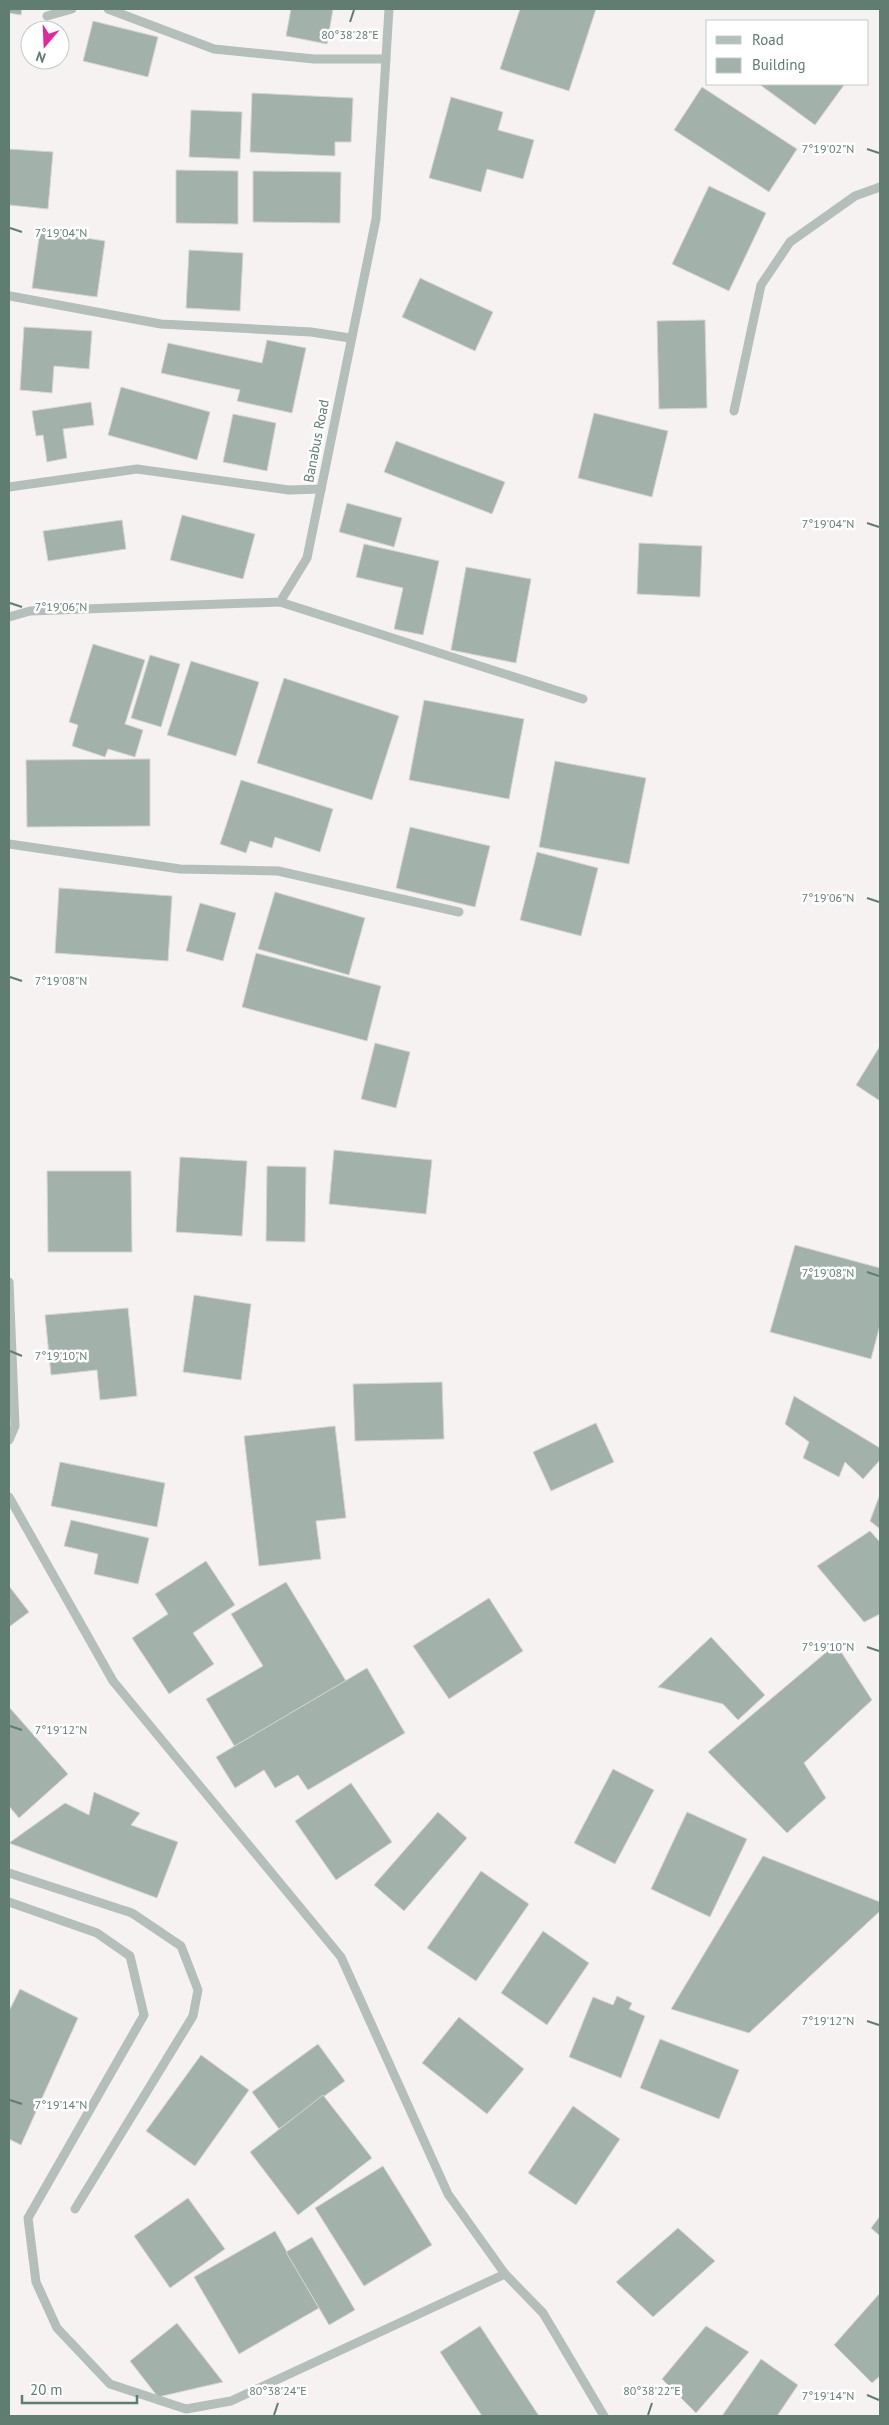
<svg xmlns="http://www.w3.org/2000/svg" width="889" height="2425" viewBox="0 0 889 2425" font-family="'PT Sans',sans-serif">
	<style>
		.building { fill: #a3b1ab; stroke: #d6d5d4 }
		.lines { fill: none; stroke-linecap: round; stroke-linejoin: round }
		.minor { stroke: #b4beba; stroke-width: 9 }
		.ticks { fill: none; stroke: #617c71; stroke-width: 2 }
		.labels { text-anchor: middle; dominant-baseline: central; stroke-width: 5; stroke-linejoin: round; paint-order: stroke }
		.street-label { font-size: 14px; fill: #617c71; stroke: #fff }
		.ticks-label { font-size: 12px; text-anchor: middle; fill: #617c71; stroke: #fff; stroke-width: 5; stroke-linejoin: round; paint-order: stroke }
	</style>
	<rect width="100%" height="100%" fill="#f5f2f1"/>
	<g class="building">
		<path d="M9,9H22L21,15L9,13Z"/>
		<path d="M291,9H333L327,44L286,36Z"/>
		<path d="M520,9H596L569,91L500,69Z"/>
		<path d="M93,21L158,37L148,77L83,61Z"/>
		<path d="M759,84H841L844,85L815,125Z"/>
		<path d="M702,87L797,149L769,192L674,130Z"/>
		<path d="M252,93L353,98L351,142H335V156L250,152Z"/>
		<path d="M451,97L503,112L498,130L534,140L523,179L487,169L481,192L429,178Z"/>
		<path d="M191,110L242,112L240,159L189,157Z"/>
		<path d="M9,149L53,152L48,209L9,205Z"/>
		<path d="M176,170L238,171V224L176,223Z"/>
		<path d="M253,171L341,172L340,223L253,222Z"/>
		<path d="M709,186L766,213L729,291L672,264Z"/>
		<path d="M40,231L105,241L97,297L32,288Z"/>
		<path d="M189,250L243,253L240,311L186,308Z"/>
		<path d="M420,278L493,312L475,351L402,317Z"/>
		<path d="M705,320L707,408L659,409L657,321Z"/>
		<path d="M24,327L92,331L89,369L54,366L52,393L20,390Z"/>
		<path d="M267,340L306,348L292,413L237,401L240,390L161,373L168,343L262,363Z"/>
		<path d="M121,387L210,412L197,460L108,435Z"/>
		<path d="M91,402L94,425L63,429L67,458L47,462L43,435L36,436L32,411Z"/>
		<path d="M594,413L668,431L652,497L578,478Z"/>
		<path d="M233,414L276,423L267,471L223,462Z"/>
		<path d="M396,441L505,482L492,514L384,472Z"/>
		<path d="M347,503L402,518L394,547L339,532Z"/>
		<path d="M182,515L255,534L243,579L170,560Z"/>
		<path d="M122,520L126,549L48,561L43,531Z"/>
		<path d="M639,543L702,546L700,597L637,594Z"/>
		<path d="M364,544L439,561L423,635L394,629L403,588L356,577Z"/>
		<path d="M466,567L531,579L516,663L451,650Z"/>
		<path d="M93,644L145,660L125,724L143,730L135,757L108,749L105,757L72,746L78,725L69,722Z"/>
		<path d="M150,655L180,664L161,727L131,718Z"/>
		<path d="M191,661L259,682L236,756L167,735Z"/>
		<path d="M284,678L399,716L372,800L257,763Z"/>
		<path d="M424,700L524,719L509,799L409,780Z"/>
		<path d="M150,759V826L27,827L26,760Z"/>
		<path d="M555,761L646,778L629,864L539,847Z"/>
		<path d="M241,780L333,809L320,852L275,837L272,848L250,841L246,853L220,844Z"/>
		<path d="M410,827L490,846L475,907L396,888Z"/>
		<path d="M537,852L598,868L581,936L520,920Z"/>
		<path d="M59,888L172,896L168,961L55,953Z"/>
		<path d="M275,892L365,918L349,975L258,949Z"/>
		<path d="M200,903L236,913L223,961L186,951Z"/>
		<path d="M256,953L381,986L367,1041L242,1007Z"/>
		<path d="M375,1043L410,1052L396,1108L361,1099Z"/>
		<path d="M880,1046V1101L856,1085Z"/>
		<path d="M334,1150L432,1160L426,1214L329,1204Z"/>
		<path d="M180,1157L247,1161L242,1236L176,1232Z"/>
		<path d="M267,1166L306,1167L305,1242L266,1241Z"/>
		<path d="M47,1171H131L132,1252H48Z"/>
		<path d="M795,1245L880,1268V1325L871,1359L770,1332Z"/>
		<path d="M194,1295L251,1304L241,1380L183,1372Z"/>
		<path d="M128,1308L137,1396L100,1400L97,1370L51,1375L45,1315Z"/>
		<path d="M442,1382L444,1439L355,1441L353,1384Z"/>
		<path d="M794,1396L880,1448V1460L863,1479L845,1462L839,1477L803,1458L809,1442L785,1424Z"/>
		<path d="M596,1423L614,1462L551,1491L533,1452Z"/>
		<path d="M335,1426L346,1518L316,1521L321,1559L259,1566L244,1436Z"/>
		<path d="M60,1462L165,1483L157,1527L51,1506Z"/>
		<path d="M880,1494V1529L870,1521Z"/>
		<path d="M71,1520L149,1538L138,1584L94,1574L98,1554L64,1546Z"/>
		<path d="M870,1531L880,1542V1614L864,1622L817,1566Z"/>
		<path d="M206,1561L235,1605L193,1633L214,1664L169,1694L132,1638L168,1614L155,1594Z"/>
		<path d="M286,1582L346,1681L235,1747L206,1699L263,1666L231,1614Z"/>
		<path d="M9,1586L29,1612L9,1627Z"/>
		<path d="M489,1598L523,1651L449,1699L413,1646Z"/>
		<path d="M711,1637L765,1695L738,1720L723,1704L658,1687Z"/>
		<path d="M836,1644L872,1700L804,1763L826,1798L787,1833L708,1752Z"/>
		<path d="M367,1668L405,1733L308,1790L298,1775L275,1788L264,1770L235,1788L216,1757Z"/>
		<path d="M9,1707L68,1774L19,1818L9,1806Z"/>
		<path d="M613,1769L654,1790L615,1864L574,1843Z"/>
		<path d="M351,1783L392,1842L336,1880L295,1821Z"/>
		<path d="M94,1792L140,1813L131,1825L178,1842L157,1898L9,1843L65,1803L89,1815Z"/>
		<path d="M438,1812L467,1838L404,1911L374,1885Z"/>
		<path d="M687,1812L747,1839L710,1917L651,1889Z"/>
		<path d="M763,1856L880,1902V1911L749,2033L671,2009Z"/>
		<path d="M481,1871L529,1904L476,1981L427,1948Z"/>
		<path d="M543,1931L589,1963L547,2025L501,1993Z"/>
		<path d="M20,1989L78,2018L21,2145L9,2139V2011Z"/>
		<path d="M617,1996L632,2003L629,2009L645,2016L621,2078L569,2057L593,1997L613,2005Z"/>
		<path d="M459,2017L524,2069L487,2114L422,2063Z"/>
		<path d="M660,2039L739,2070L719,2119L640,2088Z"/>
		<path d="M318,2044L345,2081L279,2129L252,2092Z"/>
		<path d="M201,2055L249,2090L195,2166L146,2131Z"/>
		<path d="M323,2095L372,2158L298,2215L250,2152Z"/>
		<path d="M573,2106L620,2139L576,2205L528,2173Z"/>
		<path d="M383,2166L432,2245L364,2286L315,2208Z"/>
		<path d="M188,2198L225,2249L170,2288L134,2236Z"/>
		<path d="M880,2216V2236L871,2228Z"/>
		<path d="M678,2228L715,2261L653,2317L616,2282Z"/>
		<path d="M275,2231L319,2308L239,2354L194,2277Z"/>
		<path d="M312,2237L355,2310L329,2325L286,2252Z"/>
		<path d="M880,2293V2376L872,2383L834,2345Z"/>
		<path d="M177,2323L223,2382L158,2397L130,2361Z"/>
		<path d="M480,2326L539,2416H482L440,2352Z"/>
		<path d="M706,2326L749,2352L696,2413L662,2379Z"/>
		<path d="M761,2359L798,2385L777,2416H722Z"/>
	</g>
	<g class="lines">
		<g class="minor">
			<path d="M108,9L214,49L314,59H386"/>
			<path d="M47,16L72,9"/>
			<path d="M10,296L161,324L311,332L350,338"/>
			<path d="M734,411L761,285L790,242L855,196L880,187"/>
			<path d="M9,487L137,469L289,490L321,489"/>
			<path d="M280,602L583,699"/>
			<path d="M9,617L30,611L280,602L307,558L376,219L389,9"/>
			<path d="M9,844L180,869L278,871L459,912"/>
			<path d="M9,1282L15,1426L9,1440"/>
			<path d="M9,1497L113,1681L341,1957L448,2194L505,2274L543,2313L604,2416"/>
			<path d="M9,1873L132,1913L181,1946L198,1990L193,2016L75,2209"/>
			<path d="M9,1902L97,1933L130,1956L144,2015L28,2218L36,2282L57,2328L110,2384L186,2409L231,2401L505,2274"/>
		</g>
	</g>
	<path class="ticks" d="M350,22L354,10M867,149L879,153M10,228L22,232M867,523L879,527M10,603L22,607M867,898L879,902M10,977L22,981M867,1272L879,1276M10,1351L22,1356M867,1647L879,1651M10,1726L22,1730M867,2021L879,2025M10,2100L22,2104M867,2395L879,2400M274,2415L278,2403M648,2415L652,2403"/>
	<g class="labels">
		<g class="street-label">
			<text transform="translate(316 441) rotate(-79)">Banabus Road</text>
		</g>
	</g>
	<g class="ticks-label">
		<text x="350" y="39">80°38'28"E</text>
		<text x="828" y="153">7°19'02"N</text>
		<text x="61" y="237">7°19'04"N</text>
		<text x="828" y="528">7°19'04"N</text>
		<text x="61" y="611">7°19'06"N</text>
		<text x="828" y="902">7°19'06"N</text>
		<text x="61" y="985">7°19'08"N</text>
		<text x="828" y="1277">7°19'08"N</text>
		<text x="61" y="1360">7°19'10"N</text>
		<text x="828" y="1651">7°19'10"N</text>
		<text x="61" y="1734">7°19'12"N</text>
		<text x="828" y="2025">7°19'12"N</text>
		<text x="61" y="2109">7°19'14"N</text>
		<text x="278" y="2395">80°38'24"E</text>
		<text x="652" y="2395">80°38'22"E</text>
		<text x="828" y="2400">7°19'14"N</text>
	</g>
	<rect width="889" height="2425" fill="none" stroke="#617c71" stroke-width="20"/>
	<rect x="706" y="20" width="162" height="65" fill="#ffffff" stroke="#c0cbc6"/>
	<rect x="716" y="36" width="25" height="8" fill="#b4beba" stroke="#c0cbc6"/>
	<text x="752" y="45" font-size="15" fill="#617c71">Road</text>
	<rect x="716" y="58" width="25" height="15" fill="#a3b1ab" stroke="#c0cbc6"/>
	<text x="752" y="70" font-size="15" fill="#617c71">Building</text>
	<g transform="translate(45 45) rotate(199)"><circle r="24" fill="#ffffff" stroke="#c0cbc6"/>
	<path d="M0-4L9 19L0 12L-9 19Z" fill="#df289a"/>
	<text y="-8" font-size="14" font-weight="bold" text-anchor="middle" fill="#617c71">N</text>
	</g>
	<path d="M22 2395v8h115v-8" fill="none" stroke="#617c71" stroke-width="2.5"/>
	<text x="30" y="2395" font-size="15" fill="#617c71" stroke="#ffffff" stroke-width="4" paint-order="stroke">20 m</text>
</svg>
